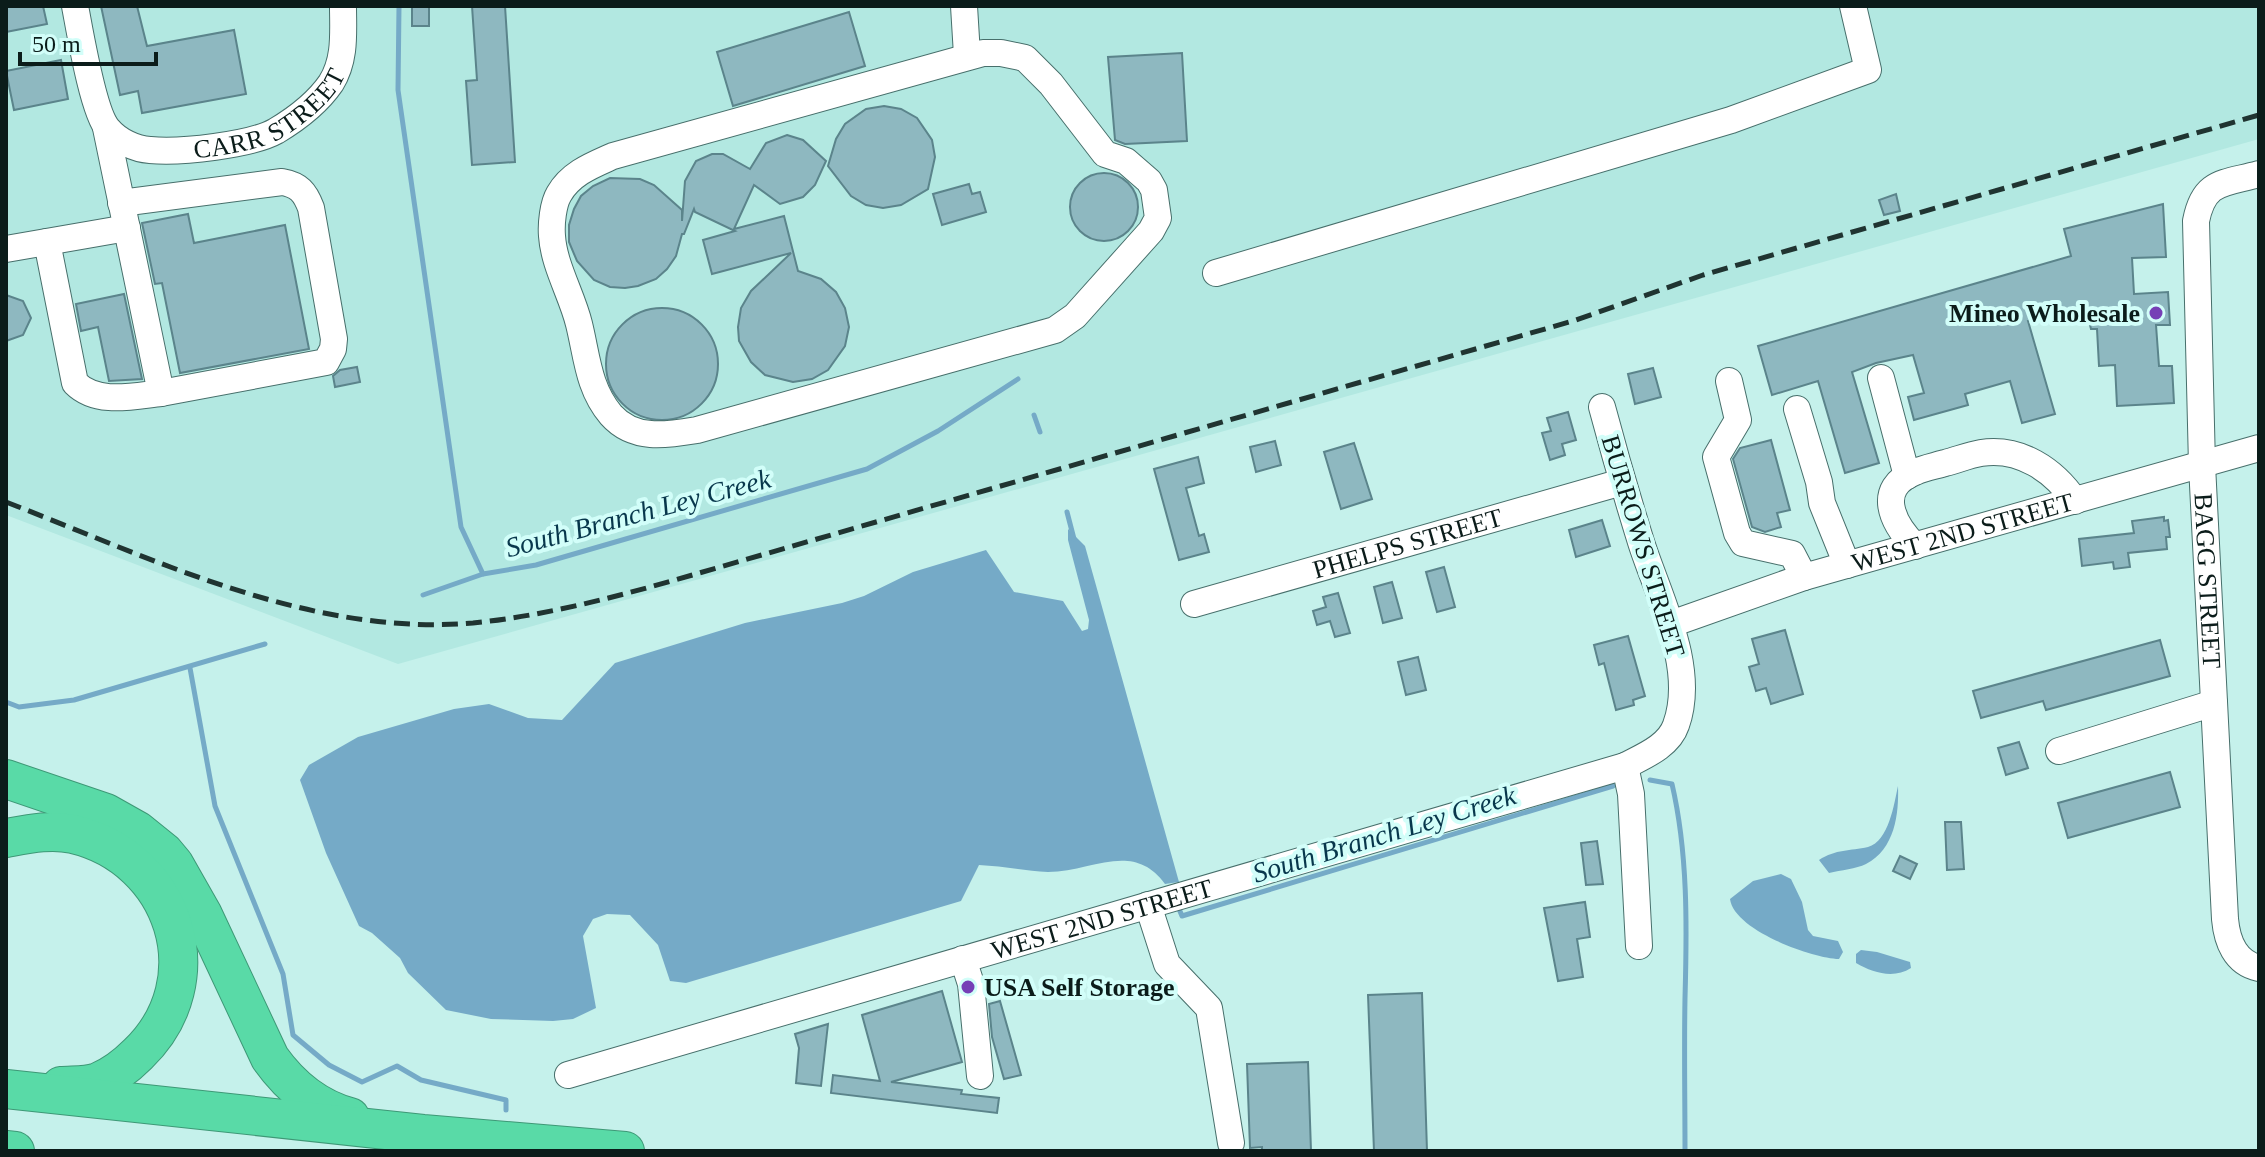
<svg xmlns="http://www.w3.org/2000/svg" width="2265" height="1157" viewBox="0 0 2265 1157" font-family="'Times New Roman',serif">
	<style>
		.built { fill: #b2e8e1 }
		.water { fill: #75aac7 }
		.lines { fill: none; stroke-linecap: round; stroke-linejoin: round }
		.stream { stroke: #75aac7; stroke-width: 5 }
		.building { fill: #8eb8c0; stroke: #5b848b; stroke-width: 2 }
		.minor-casing { stroke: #476f6b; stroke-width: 28 }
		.highway-casing { stroke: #3e9876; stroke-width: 40 }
		.minor { stroke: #fff; stroke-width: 26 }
		.highway { stroke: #59daa7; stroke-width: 38 }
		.rail { stroke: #203431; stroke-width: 5; stroke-dasharray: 16 8; stroke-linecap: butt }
		.poi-dot { fill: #763fb6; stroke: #d2fef9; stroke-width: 3 }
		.labels { text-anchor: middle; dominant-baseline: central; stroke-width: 8; stroke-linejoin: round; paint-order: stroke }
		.street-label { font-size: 26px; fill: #0b1c1a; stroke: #d2fef9 }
		.poi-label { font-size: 26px; font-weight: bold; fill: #0b1c1a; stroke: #d2fef9; text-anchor: end }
		.water-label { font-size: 28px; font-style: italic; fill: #08374c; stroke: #d2fef9 }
	</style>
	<rect width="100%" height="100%" fill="#c5f1eb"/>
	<path class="built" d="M6,6H2259V139L398,664L6,515Z"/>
	<g class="water">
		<path d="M1068,529L1085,546L1179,882L1165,884C1133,840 1092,872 1048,872C1025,871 1002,866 979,865L961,901L686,983L670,981L658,945L630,915L607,914L593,919L583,936L596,1008L573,1019L553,1021L491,1019L446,1010L408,973L400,958L372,933L359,926L326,853L300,780L309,765L358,737L454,709L489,704L528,718L562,720L615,663L745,623L842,603L864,596L913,572L986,550L1014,592L1063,601L1082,631L1088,629L1089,620L1068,540Z"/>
		<path d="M1898,786C1899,814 1895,849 1866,864C1856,869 1841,870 1829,873L1819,860C1836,849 1850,851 1868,847C1889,841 1894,804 1898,786Z"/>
		<path d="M1781,874L1791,879L1802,902L1808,930L1813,936L1838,941L1843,952L1839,959C1811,958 1734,930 1730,899L1753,881Z"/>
		<path d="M1861,950L1877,952L1910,962L1911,968C1894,979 1873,973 1856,963V954Z"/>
	</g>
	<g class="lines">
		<g class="stream">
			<path d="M399,6L398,90L461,527L483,574L536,565L867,469L938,431L1018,379"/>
			<path d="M1034,415L1040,432"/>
			<path d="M1067,512L1074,539"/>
			<path d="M423,595L483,574"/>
			<path d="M190,668L215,806L283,974L293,1035L329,1065L362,1082L397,1066L421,1080L506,1100V1110"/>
			<path d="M6,702L19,707L74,700L265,644"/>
			<path d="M1650,780L1672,784C1688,853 1687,927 1685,998C1684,1049 1685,1100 1685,1151"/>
			<path d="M1177,904L1182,916L1613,786"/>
		</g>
	</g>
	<g class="building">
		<path d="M6,6H43L47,24L6,32Z"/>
		<path d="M101,6H137L147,46L234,30L246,94L142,113L138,91L120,95Z"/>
		<rect x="412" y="6" width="17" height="20"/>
		<path d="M472,6H505L515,162L472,165L466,81L477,80Z"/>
		<path d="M849,12L865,66L733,106L717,52Z"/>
		<path d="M1182,53L1187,141L1125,144L1115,140L1108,57Z"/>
		<path d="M61,60L68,99L14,110L6,71Z"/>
		<path d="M884,106L901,109L917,118L932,140L935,157L928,189L901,205L883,208L866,205L851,196L828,166L836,139L845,124L866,109Z"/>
		<path d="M787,135L803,140L826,161L815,185L803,197L780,204L754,185L734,229L784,216L798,271L821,279L836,292L845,308L849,327L845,346L828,370L812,379L793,382L765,375L751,362L739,341L738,327L741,308L751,291L791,253L712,274L703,240L735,231L695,212L694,209L684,234H682L676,256L667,269L656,279L638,286L625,288L610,287L594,280L577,261L569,242V225L574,209L581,196L593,186L610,178L640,179L654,185L682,210V221L685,181L696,161L712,154H723L750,169L766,143Z"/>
		<circle cx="1104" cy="207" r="34"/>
		<path d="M969,184L972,194L980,192L986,212L942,225L933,194Z"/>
		<path d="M1896,194L1900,211L1884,215L1879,200Z"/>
		<path d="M2163,204L2166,257L2132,258L2134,294L2168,292L2170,325H2156L2159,366H2172L2174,403L2117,406L2115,365L2099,366L2097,329H2091L2085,305L2028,321L2055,414L2022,423L2010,381L1965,394L1968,405L1914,420L1908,397L1924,393L1913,355L1876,363L1852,372L1879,463L1845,473L1818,381L1772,395L1758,346L2071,256L2064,229Z"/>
		<path d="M188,214L194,243L285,225L309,349L180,373L162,283L155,284L142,223Z"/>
		<path d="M124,294L142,379L109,381L98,327L81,331L76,304Z"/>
		<path d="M6,295L23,301L31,318L23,335L6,341Z"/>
		<circle cx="662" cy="364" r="56"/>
		<path d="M357,367L360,382L335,387L333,376L340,370Z"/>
		<path d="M1653,368L1661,397L1635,404L1628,374Z"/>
		<path d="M1568,412L1576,440L1562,444L1565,455L1550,460L1542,433L1551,431L1547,418Z"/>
		<path d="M1771,440L1790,510L1777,513L1781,527L1765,532L1752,527L1733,459L1740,448Z"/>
		<path d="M1275,441L1281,465L1256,472L1250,447Z"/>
		<path d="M1354,443L1372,499L1341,509L1324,452Z"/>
		<path d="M1198,457L1204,483L1186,488L1199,536L1204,534L1209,552L1179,560L1154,469Z"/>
		<path d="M2164,517V521L2168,520L2170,537H2166L2167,549L2128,553L2130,567L2114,569L2113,562L2082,566L2079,539L2134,533L2132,521Z"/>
		<path d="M1602,520L1610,546L1576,557L1569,530Z"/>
		<path d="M1444,567L1455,607L1437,612L1426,572Z"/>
		<path d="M1392,582L1402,618L1383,623L1374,587Z"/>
		<path d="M1338,593L1350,633L1335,637L1330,621L1317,625L1313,611L1326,607L1323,597Z"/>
		<path d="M1785,630L1803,694L1771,704L1766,688L1756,691L1749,667L1759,664L1752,639Z"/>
		<path d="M1628,636L1645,696L1633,700L1634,705L1616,710L1604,663L1599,665L1594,645Z"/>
		<path d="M2160,640L2170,676L2046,710L2043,701L1981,718L1973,691Z"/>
		<path d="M1418,657L1426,690L1406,695L1398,662Z"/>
		<path d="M2019,742L2028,768L2006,775L1998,748Z"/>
		<path d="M2170,772L2180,807L2068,838L2058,803Z"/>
		<path d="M1945,822H1961L1964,869L1947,870Z"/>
		<path d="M1597,841L1603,884L1586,885L1581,843Z"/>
		<path d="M1900,856L1917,864L1910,879L1893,871Z"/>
		<path d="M1585,902L1590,937L1577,939L1583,977L1558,981L1544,908Z"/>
		<path d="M942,991L962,1062L891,1082L962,1090L961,1094L999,1098L997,1113L831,1093L833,1075L880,1081L862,1015Z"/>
		<path d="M1422,993L1427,1151H1374L1368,995Z"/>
		<path d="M1000,1001L1021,1075L1004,1079L992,1037L989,1004Z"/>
		<path d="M828,1024L821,1086L796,1083L799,1048L795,1034Z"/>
		<path d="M1308,1062L1311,1151H1262V1147L1250,1148L1247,1064Z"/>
	</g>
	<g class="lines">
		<g class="minor-casing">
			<g id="minor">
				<path id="s1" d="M75,6C80,32 93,112 108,129C118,141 135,149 150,150C180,153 251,145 276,131C296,119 318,102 331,83C346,59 343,32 343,6"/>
				<path d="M964,6L967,55"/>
				<path d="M983,53H1001L1025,58L1051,84L1105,154L1126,161L1149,181L1154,190L1158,218L1151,231L1075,316L1055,330L697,430C667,435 634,441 611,415C588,388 587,356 579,324C572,295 554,266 552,236C551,224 553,204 559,194C571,173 593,165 613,156Z"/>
				<path id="s2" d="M2259,174C2223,184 2204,180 2196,221L2202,465L2225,919C2227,941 2235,963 2259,968"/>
				<path d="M121,203L282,182C299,185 305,192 311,208L334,339L333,349L326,362L161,393"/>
				<path d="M47,242L75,383C97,405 133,396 161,393L106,128"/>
				<path d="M6,249L127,228"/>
				<path d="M1216,273L1731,120L1868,70L1853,6"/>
				<path d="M1881,378L1907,476"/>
				<path d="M1729,381L1738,420L1716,457L1737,533L1743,543L1792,554L1804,577"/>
				<path d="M1797,409L1819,482L1822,503L1847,565"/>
				<path d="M1915,546C1892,523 1875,488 1915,472C1924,468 1935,466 1945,463C1957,460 1969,455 1981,453C2020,447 2054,470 2075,501"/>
				<path id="s3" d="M1194,604L1622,482"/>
				<path id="s4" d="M1671,624L1804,577L2259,448"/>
				<path d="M2059,751L2214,703"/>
				<path d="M1625,766L1631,794L1639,946"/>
				<path d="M1148,905L1167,964L1209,1008L1231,1143"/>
				<path d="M963,959L971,984L980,1076"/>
				<path id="s5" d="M568,1075L1625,766C1644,756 1669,746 1676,725C1697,667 1658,596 1641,542C1627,497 1614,452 1602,407"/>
			</g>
		</g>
		<g class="highway-casing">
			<g id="highway">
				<path d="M6,779L106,813L138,831L164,852L174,864L203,915L270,1058C290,1086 316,1108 350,1117"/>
				<path d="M6,838C28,834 51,829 73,834C175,858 215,980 138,1054C127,1065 113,1076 98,1082C87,1086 73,1085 61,1086"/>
				<path d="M6,1089L423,1134L625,1151"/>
				<path d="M6,1150L15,1151"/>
			</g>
		</g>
		<use href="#minor" class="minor"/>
		<use href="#highway" class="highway"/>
		<path class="rail" d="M6,502C154,559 310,637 473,623C542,616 608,599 675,580L1576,320L1703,275L2259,115"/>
	</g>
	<g class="poi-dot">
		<circle cx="2156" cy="313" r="8"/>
		<circle cx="968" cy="987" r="8"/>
	</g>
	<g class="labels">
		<g class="street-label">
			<text stroke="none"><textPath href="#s1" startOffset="306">CARR STREET</textPath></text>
			<text stroke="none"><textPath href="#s4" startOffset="306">WEST 2ND STREET</textPath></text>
			<text stroke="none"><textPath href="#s3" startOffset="222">PHELPS STREET</textPath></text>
			<text transform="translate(1643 546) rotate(73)">BURROWS STREET</text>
			<text stroke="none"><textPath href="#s2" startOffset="446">BAGG STREET</textPath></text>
			<text stroke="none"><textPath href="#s5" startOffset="556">WEST 2ND STREET</textPath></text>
		</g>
		<g class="poi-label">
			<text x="2140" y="313">Mineo Wholesale</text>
			<text x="984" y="987" text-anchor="start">USA Self Storage</text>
		</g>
		<g class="water-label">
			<text transform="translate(638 513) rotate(-15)">South Branch Ley Creek</text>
			<text transform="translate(1384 834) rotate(-17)">South Branch Ley Creek</text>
		</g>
	</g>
	<rect width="2265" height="1157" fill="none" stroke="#0b1c1a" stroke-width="16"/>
	<path d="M20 52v12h136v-12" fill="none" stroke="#0b1c1a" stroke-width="4"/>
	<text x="32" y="52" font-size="24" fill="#0b1c1a" stroke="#d2fef9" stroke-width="6" paint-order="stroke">50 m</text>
</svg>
